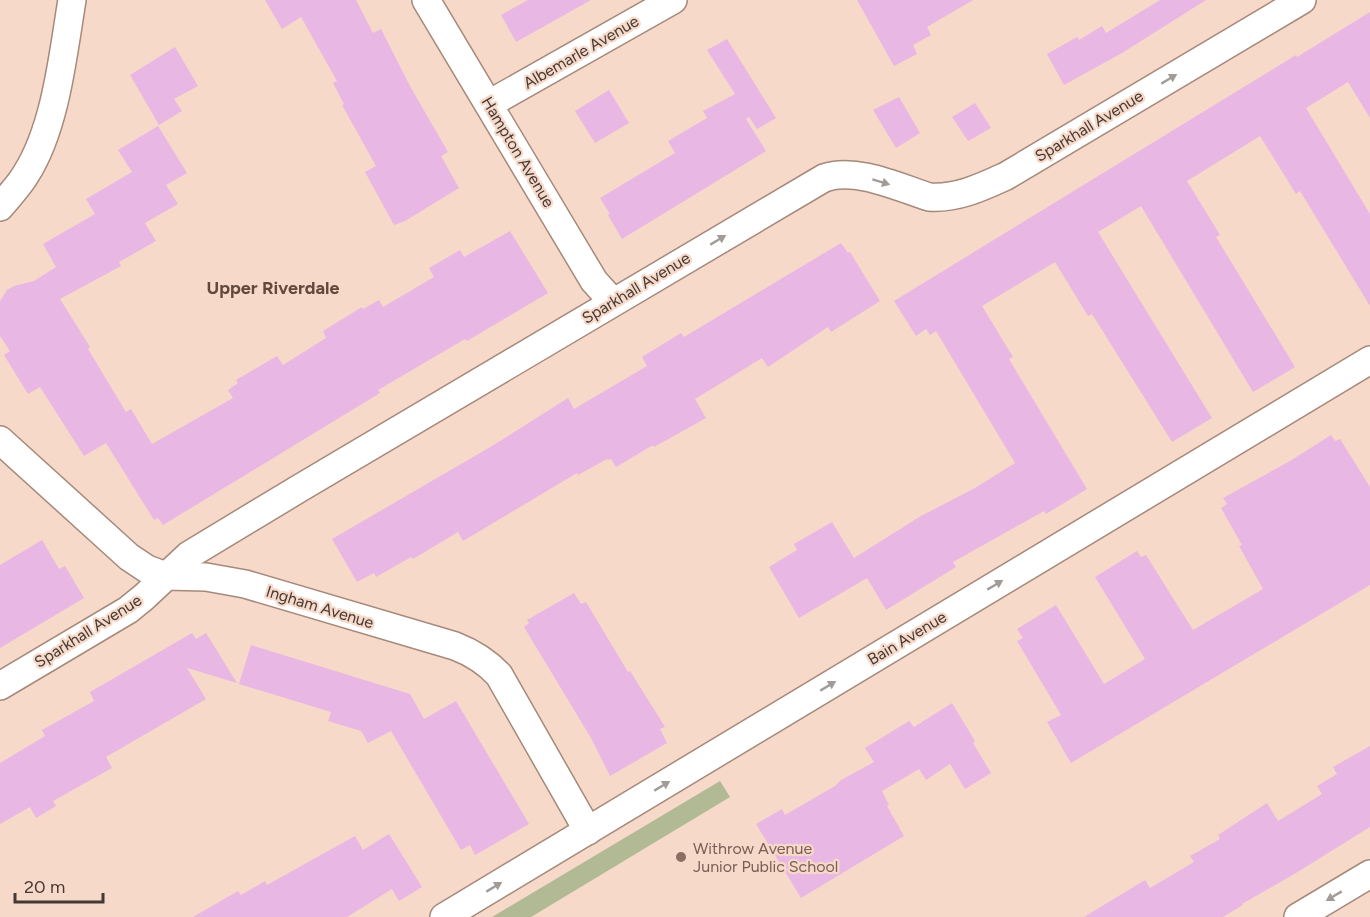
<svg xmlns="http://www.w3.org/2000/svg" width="1370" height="917" viewBox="0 0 1370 917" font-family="Figtree,sans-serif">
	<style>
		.green { fill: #b1b995 }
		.building { fill: #e8b7e4 }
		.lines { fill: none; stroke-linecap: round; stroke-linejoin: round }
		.minor-casing { stroke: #a5897b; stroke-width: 30 }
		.minor { stroke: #fff; stroke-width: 27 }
		.oneway { fill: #a29c99 }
		.education-dot { fill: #8d6e63; stroke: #f7d9c9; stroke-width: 2 }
		.labels { text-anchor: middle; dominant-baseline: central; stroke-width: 4.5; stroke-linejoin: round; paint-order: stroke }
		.street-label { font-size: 16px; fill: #453933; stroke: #f7d9c9 }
		.education-label { font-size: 16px; fill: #785e54; stroke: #f7d9c9; text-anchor: start }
		.neighbourhood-label { font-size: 18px; font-weight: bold; fill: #62493c; stroke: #f7d9c9 }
	</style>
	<rect width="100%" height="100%" fill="#f7d9c9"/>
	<path class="green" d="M720,781L730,797L531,917H492Z"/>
	<g class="building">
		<path d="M265,0H356L373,33L381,29L411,88L448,152L441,156L459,188L405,221L394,225L365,172L376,166L342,105L344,104L333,83L337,81L301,17L282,29Z"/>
		<path d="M528,0H591L516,42L501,15Z"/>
		<path d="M857,0H973L927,27L931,35L913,45L917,54L894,66Z"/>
		<path d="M1160,0H1206L1122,53L1064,85L1047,54L1077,37L1079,40L1102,26L1106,33Z"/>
		<path d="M1370,12V118L1348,82L1306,108L1370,214V306L1300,191L1296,194L1260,136L1187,181L1220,235L1216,237L1295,367L1253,392L1141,206L1098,232L1212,418L1172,442L1092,314L1088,316L1055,262L982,306L1013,357L1009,359L1087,489L1046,514L1044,511L953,562L956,567L886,610L867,578L799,618L769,567L797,550L794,544L832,522L854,558L921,516L975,488L1015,463L936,331L930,335L926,329L916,336L894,301L1296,55L1297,57Z"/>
		<path d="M727,39L776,118L757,129L749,117L746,119L766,151L622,239L608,215L610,214L600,198L675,153L668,141L707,118L703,111L735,94L707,50Z"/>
		<path d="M175,47L198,86L174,99L182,111L159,125L130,75Z"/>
		<path d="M609,90L629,123L595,143L575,111Z"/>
		<path d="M899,97L920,133L896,148L873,110Z"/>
		<path d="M975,103L991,128L968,141L952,117Z"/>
		<path d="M158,126L187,173L166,185L178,204L145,223L156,241L119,262L121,266L60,299L90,347L88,349L126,412L131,409L152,444L233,398L228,390L238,383L236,380L277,356L283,365L326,338L323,331L362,307L363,309L379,300L383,307L434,277L429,268L460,250L464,257L510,231L548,293L467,341L465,339L378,390L380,393L163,525L158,518L154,520L106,443L84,456L40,387L28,394L4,355L10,351L0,336V301L7,290L14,286L34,281L56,267L43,244L95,214L86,199L132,172L118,150Z"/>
		<path d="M841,243L848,253L850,252L880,301L831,332L828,327L768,367L762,358L695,399L706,418L654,447L653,445L616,467L611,459L608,460L607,459L578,475L577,473L463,541L458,532L413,559L411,557L376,577L374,573L357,582L332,539L492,446L568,398L574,409L647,366L642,357L681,333L684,337Z"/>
		<path d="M1331,435L1335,441L1340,439L1370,487V585L1071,763L1047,722L1061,715L1017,641L1023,638L1017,629L1056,605L1104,684L1145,659L1095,577L1137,551L1141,557L1146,555L1193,630L1263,589L1239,546L1242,545L1221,508L1227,504L1223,498L1290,461Z"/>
		<path d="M42,540L59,569L65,566L84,598L0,648V565Z"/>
		<path d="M574,593L581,604L586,602L628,672L630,671L665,727L660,729L667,743L610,776L591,738L524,627L529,623L527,620Z"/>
		<path d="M192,633L196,639L206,633L237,683L187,668L206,699L106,757L112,768L53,801L56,806L36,818L30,807L0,824V763L45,736L42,730L94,701L90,692Z"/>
		<path d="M251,645L410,694L424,719L456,701L529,824L475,855L470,845L461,850L391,731L368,743L361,731L328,721L331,712L239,684Z"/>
		<path d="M952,703L975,741L973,743L991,773L965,789L950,764L926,780L919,769L882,791L889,805L887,806L904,836L801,898L756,824L782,809L785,815L835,786L841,780L874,762L865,748L909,721L914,727Z"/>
		<path d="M1370,746V827L1296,873L1242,904L1243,905L1223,917H1084L1145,880L1150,888L1194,862L1190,856L1220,839L1218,835L1267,803L1278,821L1322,794L1317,786L1337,774L1333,767Z"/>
		<path d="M389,834L422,887L399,901L392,889L347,917H193L238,891L241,895L265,881L267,885L355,836L363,850Z"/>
	</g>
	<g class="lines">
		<g class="minor-casing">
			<g id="minor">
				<path d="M426,0L594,281L613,302"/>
				<path d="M489,104L673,0"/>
				<path d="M0,207C9,196 19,186 26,174C56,127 63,54 72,0"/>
				<path d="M0,440L129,557L147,569L166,576L206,577L245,584L455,646C473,653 486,661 499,675L588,831"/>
				<path d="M0,686L128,610L144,597L189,555L300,488L824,178C856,167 898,187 929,197C957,199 982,187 1006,176L1302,0"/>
				<path d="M444,917L1370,360"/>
				<path d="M1298,917L1370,874"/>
			</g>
		</g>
		<use href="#minor" class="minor"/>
	</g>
	<defs><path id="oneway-solid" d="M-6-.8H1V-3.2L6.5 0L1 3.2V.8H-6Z" transform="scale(1.5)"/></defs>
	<g class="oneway">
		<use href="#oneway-solid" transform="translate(1169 79) rotate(-31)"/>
		<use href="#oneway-solid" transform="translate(881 182) rotate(17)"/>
		<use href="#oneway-solid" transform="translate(718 240) rotate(-31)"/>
		<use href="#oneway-solid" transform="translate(995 585) rotate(-31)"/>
		<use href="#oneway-solid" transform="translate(828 686) rotate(-31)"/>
		<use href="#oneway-solid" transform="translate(662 786) rotate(-31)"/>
		<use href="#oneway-solid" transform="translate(494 887) rotate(-31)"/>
		<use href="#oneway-solid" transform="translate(1334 896) rotate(149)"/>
	</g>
	<circle class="education-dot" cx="681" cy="857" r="6"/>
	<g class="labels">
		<g class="street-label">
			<text transform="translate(581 52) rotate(-30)">Albemarle Avenue</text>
			<text transform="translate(1089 126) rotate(-31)">Sparkhall Avenue</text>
			<text transform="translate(518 152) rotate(59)">Hampton Avenue</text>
			<text transform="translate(636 288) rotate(-31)">Sparkhall Avenue</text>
			<text transform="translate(320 607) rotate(17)">Ingham Avenue</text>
			<text transform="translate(88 631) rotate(-32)">Sparkhall Avenue</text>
			<text transform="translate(907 638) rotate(-31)">Bain Avenue</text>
		</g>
		<g class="education-label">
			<text x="693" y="848">Withrow Avenue<tspan x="693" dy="18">Junior Public School</tspan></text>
		</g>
		<g class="neighbourhood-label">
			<text x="273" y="288">Upper Riverdale</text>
		</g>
	</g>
	<path d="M15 893v9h88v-9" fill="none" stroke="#453933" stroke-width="3"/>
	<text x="24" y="893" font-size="18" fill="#453933" stroke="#f7d9c9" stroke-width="4.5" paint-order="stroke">20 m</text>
</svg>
